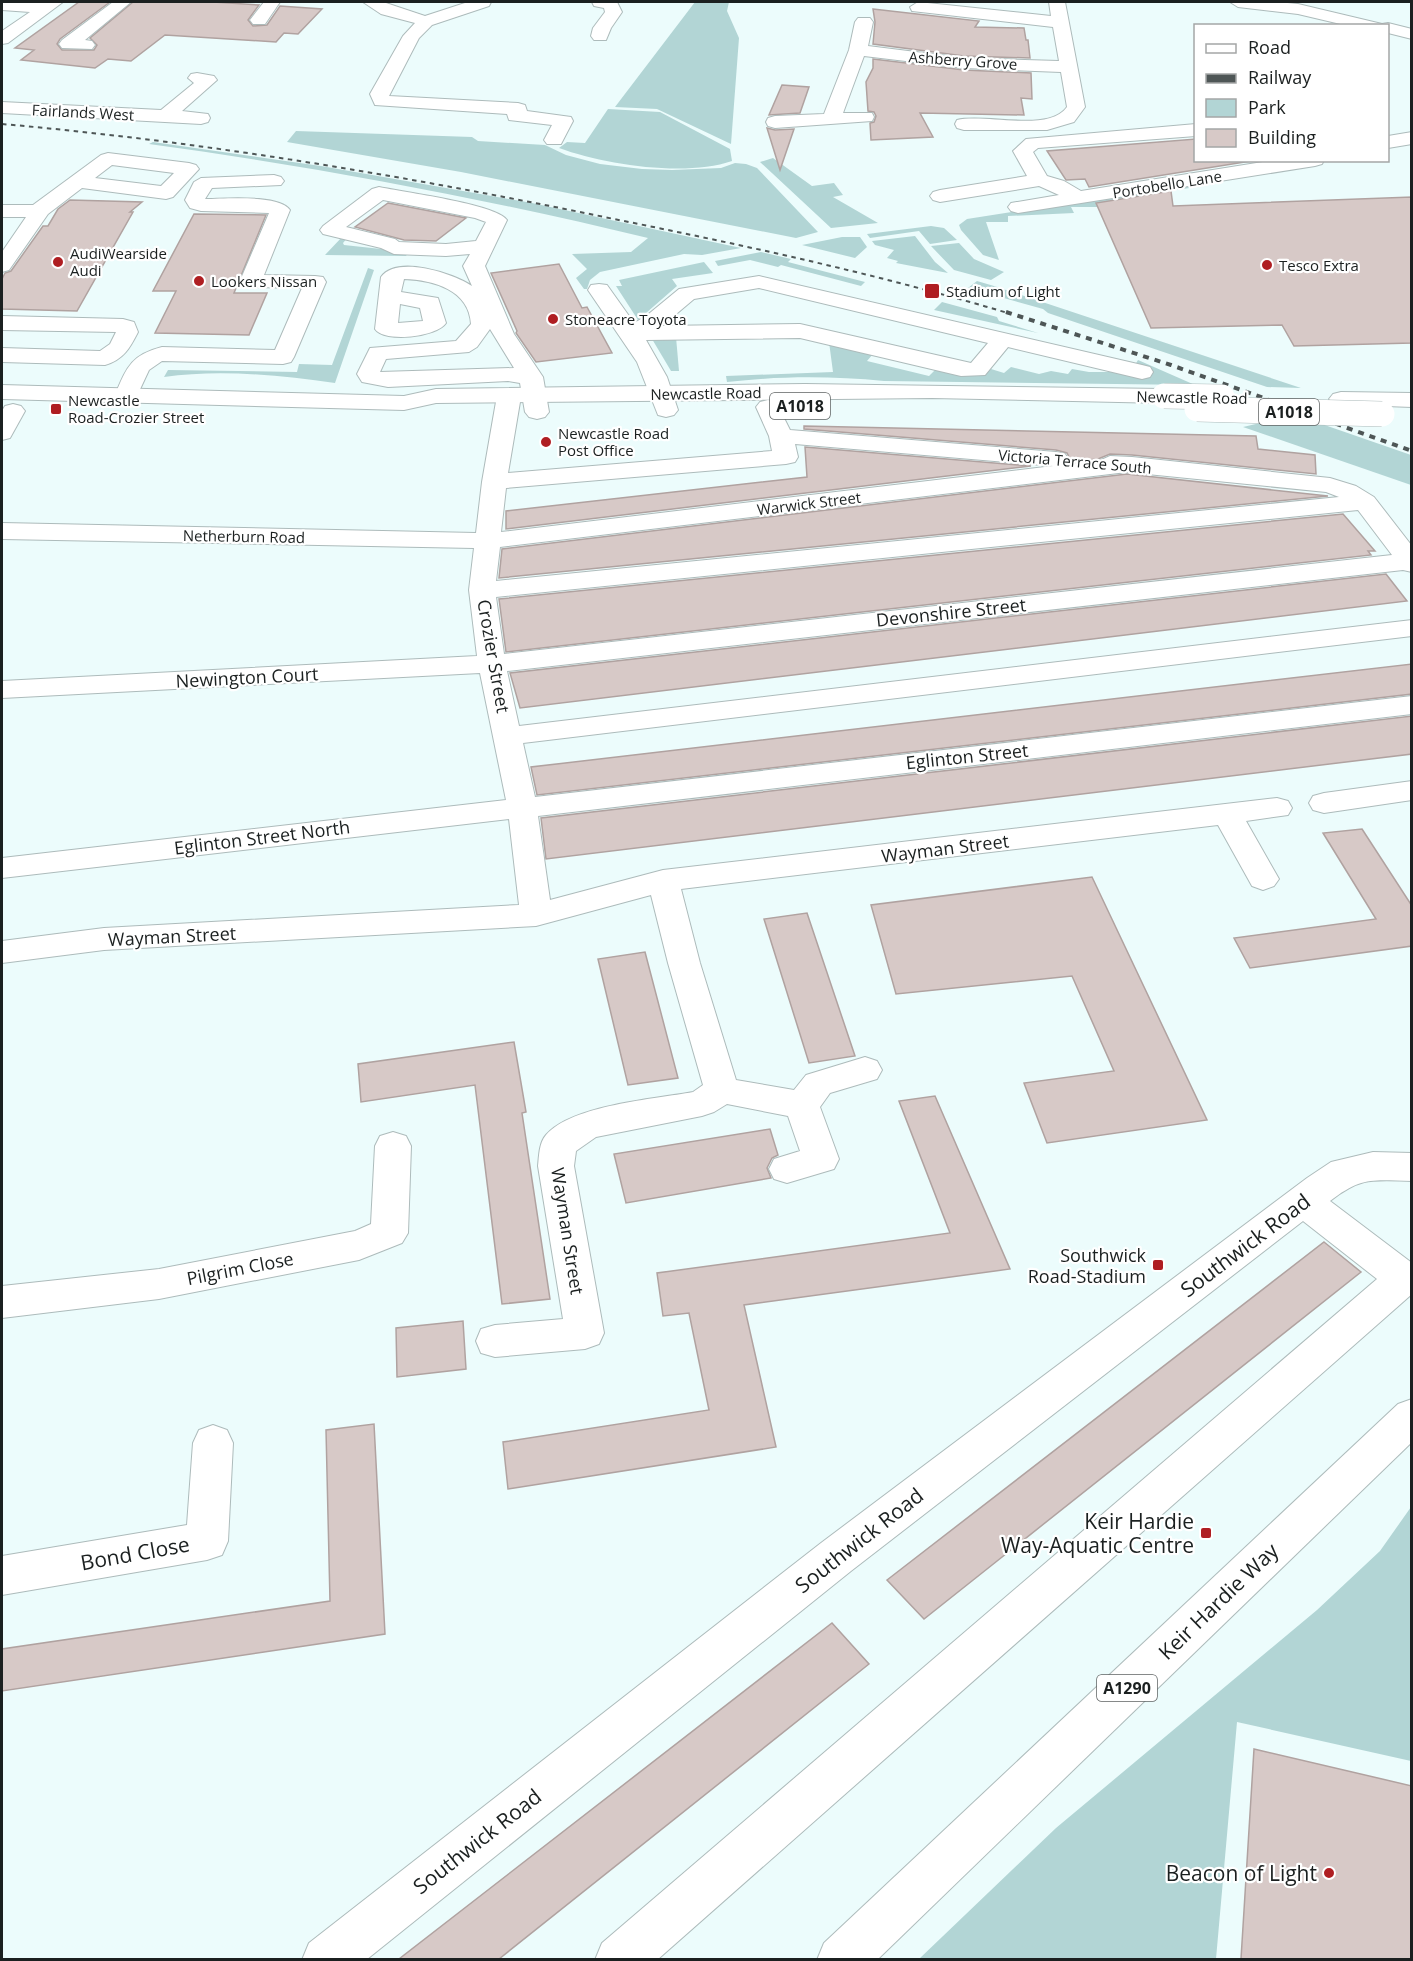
<svg xmlns="http://www.w3.org/2000/svg" width="1413" height="1961" viewBox="0 0 1413 1961" font-family="'Open Sans',sans-serif">
	<style>
		.green { fill: #b2d5d5 }
		.building { fill: #d7c9c7; stroke: #b0a2a0; stroke-width: 1.5 }
		.lines { fill: none; stroke-linecap: round; stroke-linejoin: round }
		.minor-casing { stroke: #adbbbb; stroke-width: 2 }
		.major-casing { stroke: #adbbbb; stroke-width: 2 }
		.highway-casing { stroke: #adbbbb; stroke-width: 2 }
		.minor { fill: #fff; fill-rule: evenodd }
		.major { fill: #fff; fill-rule: evenodd }
		.highway { fill: #fff; fill-rule: evenodd }
		.rail-far1 { stroke: #4e5656; stroke-width: 2; stroke-dasharray: 4.5 4.5; stroke-linecap: butt }
		.rail { stroke: #4e5656; stroke-width: 4; stroke-dasharray: 6 6; stroke-linecap: butt }
		.highway-bridge-casing { stroke: #adbbbb; stroke-width: 26; stroke-linecap: butt }
		.highway-bridge { stroke: #fff; stroke-width: 25 }
		.poi-dot { fill: #af1e22; stroke: #fff; stroke-width: 2 }
		.labels { text-anchor: middle; dominant-baseline: central; stroke-width: 4.5; stroke-linejoin: round; paint-order: stroke }
		.far-street-label { font-size: 15px; fill: #1b2020; stroke: #fff }
		.far-poi-label { font-size: 15px; fill: #1b2020; stroke: #fff; text-anchor: start }
		.shield { fill: #fff; stroke: #5f6363; stroke-width: 1.5 }
		.shield-label { font-size: 16px; font-weight: bold; fill: #1b2020 }
		.street-label { font-size: 18px; fill: #1b2020; stroke: #fff }
		.poi-label { font-size: 18px; fill: #1b2020; stroke: #fff; text-anchor: end }
		.near-street-label { font-size: 21px; fill: #1b2020; stroke: #fff }
		.near-poi-label { font-size: 21px; fill: #1b2020; stroke: #fff; text-anchor: end }
	</style>
	<rect width="100%" height="100%" fill="#ecfcfc"/>
	<g class="green">
		<path d="M695,2H729L727,11L739,38L731,144L657,109L615,107Z"/>
		<path d="M608,109L660,112L730,149L732,161C686,177 605,165 559,148L567,142L585,143Z"/>
		<path d="M296,131L472,137L478,141L545,145L566,155L600,164L642,169L672,170L721,168L735,163L746,164L757,168L818,232L796,238L461,172L287,142Z"/>
		<path d="M153,142L321,166L532,203L741,248L702,255L684,254L600,272L590,280L587,289H584L576,278L587,269L572,254L631,252L648,238C483,198 317,167 149,144Z"/>
		<path d="M773,158L812,186L834,183L843,195L833,197L878,223L831,228L760,162Z"/>
		<path d="M1208,185L1096,203L1098,207H1071L1074,213L1008,216V222H986L999,260L983,255L961,230L959,225L967,219L1168,187Z"/>
		<path d="M931,226L944,228L957,240L930,244L919,231L870,238L867,234Z"/>
		<path d="M343,236H349L343,243L344,245L409,252L406,256L325,255Z"/>
		<path d="M915,236L935,262L948,273L896,263L898,261L887,258L894,250L875,245L872,241Z"/>
		<path d="M842,237H860L867,247L855,258L802,245Z"/>
		<path d="M959,243L974,259L1004,272L991,280L954,270L931,246Z"/>
		<path d="M761,252L791,259L788,262L865,282L861,286L781,265L778,267L750,260L718,266L715,261Z"/>
		<path d="M704,262L713,273L672,279L677,286L638,320L616,286H622L619,280Z"/>
		<path d="M368,268L374,270L335,383C279,375 219,369 164,377L168,370L297,372L299,364L332,365Z"/>
		<path d="M977,281L994,286L1301,388L1267,387L1048,313L1043,309L968,288Z"/>
		<path d="M942,302L997,317L999,321L1038,333L934,310Z"/>
		<path d="M676,337L679,371H671L652,339Z"/>
		<path d="M829,342L873,354L867,361L929,376L936,369L985,375L991,369L1004,373L1011,367L1039,374L1051,371L1068,374L1072,369L1089,372H1151L1135,365L1138,360L1195,385L884,381C831,376 780,376 727,382L726,376L833,372Z"/>
		<path d="M1273,420L1316,422L1411,455V485L1243,427Z"/>
		<path d="M1411,1507V1761L1237,1722L1216,1959H919L1056,1828L1317,1610L1380,1551Z"/>
	</g>
	<g class="building">
		<path d="M79,2H110L60,39L57,44L62,50H94L97,45L90,38L133,2H213L259,5L248,20L253,26L267,25L280,6L322,9L298,34L284,33L276,42L165,35L131,61L108,59L95,68L21,60L34,50L15,48Z"/>
		<path d="M873,9L979,21L975,27L1024,28L1026,40H1028L1030,58L964,56L873,44L875,22Z"/>
		<path d="M873,59L964,70L1031,73L1032,99L1021,98L1024,115L920,113L933,137L871,140L870,123L874,122L876,116L874,112L868,111L866,82L873,68Z"/>
		<path d="M782,85L809,87L800,113L769,115Z"/>
		<path d="M767,128L775,130L794,129L780,170Z"/>
		<path d="M1196,139V160L1251,161L1089,187L1085,179L1066,180L1047,151Z"/>
		<path d="M1171,191L1173,206L1412,197V343L1294,346L1282,325L1151,328L1096,203Z"/>
		<path d="M70,200L142,202L130,212H133L77,311L2,309V279L5,273L11,271L43,226H48L58,209Z"/>
		<path d="M388,203L466,218L436,241L404,240L355,227Z"/>
		<path d="M194,214L266,215L234,293H267L249,335L155,333L176,291H153Z"/>
		<path d="M559,264L582,308L587,307L612,353L536,362L516,333L517,331L491,273Z"/>
		<path d="M804,426L1256,436L1258,449L1315,455L1316,474L1132,455L1110,454L1098,459L1068,462L1070,459L1067,453L1056,450L804,429Z"/>
		<path d="M805,447L1031,466L506,529V511L807,477Z"/>
		<path d="M1127,474L1328,496L499,578L502,549Z"/>
		<path d="M1343,514L1375,551H1368L1371,555L506,652L499,599Z"/>
		<path d="M1386,574L1407,601L520,708L510,673Z"/>
		<path d="M1412,664V694L537,795L531,767Z"/>
		<path d="M1412,716V754L546,859L541,818Z"/>
		<path d="M1362,829L1412,906V946L1250,968L1234,938L1376,919L1323,833Z"/>
		<path d="M1092,877L1207,1120L1047,1143L1024,1083L1114,1071L1072,976L896,994L871,905Z"/>
		<path d="M807,913L855,1056L809,1063L764,919Z"/>
		<path d="M645,952L678,1078L628,1085L598,959Z"/>
		<path d="M514,1042L526,1112L522,1113L550,1299L502,1304L475,1085L361,1102L358,1064Z"/>
		<path d="M935,1096L1010,1269L744,1305L776,1447L508,1489L503,1442L709,1410L689,1313L663,1316L657,1273L950,1233L899,1101Z"/>
		<path d="M770,1129L778,1155L772,1158L767,1168L771,1178L626,1203L614,1154Z"/>
		<path d="M1324,1242L1361,1272L924,1619L887,1580Z"/>
		<path d="M463,1321L466,1369L397,1377L396,1328Z"/>
		<path d="M374,1424L385,1634L2,1691V1649L330,1601L326,1430Z"/>
		<path d="M832,1623L869,1664L499,1959H399Z"/>
		<path d="M1254,1749L1412,1786V1959H1241Z"/>
	</g>
	<g class="lines">
		<g class="minor-casing">
			<g id="minor">
				<path d="M2,2H63L8,43L2,44V31L30,12L2,10Z"/>
				<path d="M113,2H131L85,40L92,41L95,45L92,49L62,48L59,44L62,40Z"/>
				<path d="M264,2H280L265,24H253L250,20Z"/>
				<path d="M363,2H383L425,16L468,2H491L489,6L432,25L419,38L389,96L518,103L525,105L527,111L571,117L573,121L561,144H547L544,140L552,125L509,120L507,114L375,105L370,94L403,36L415,23L381,14Z"/>
				<path d="M592,2H617L622,12L611,28L606,40H594L591,36L593,28L605,12L604,8L594,6Z"/>
				<path d="M918,2L1051,16L1049,2H1065L1085,107L1074,122L1047,130H964L957,128L955,124L957,120C985,113 1049,133 1067,107L1061,72L964,68L864,56L843,113H872L874,117L872,121L775,128L768,126L766,122L768,118L775,116L824,114L849,50L855,22L858,18H870L873,22L868,46L964,58L1059,61L1053,27L912,11L910,7Z"/>
				<path d="M1230,2H1277L1298,4L1382,24L1388,23L1412,29V39L1388,33V26H1349L1298,14L1238,7Z"/>
				<path d="M197,73L214,76L217,80L182,111L208,114L210,118L208,122L201,124L2,113V102L161,110L194,83L188,78L191,74Z"/>
				<path d="M1196,124V136L1038,148L1033,152L1047,176L1064,181L1081,191L1275,160H1324L1322,164L1315,166L1018,213L1011,211L1008,207L1011,203L1059,195L1039,186L940,202L933,200L930,196L933,192L940,190L1027,176L1013,151L1026,139Z"/>
				<path d="M1412,132V144L1388,148V136Z"/>
				<path d="M108,153L189,163L196,165L199,169L173,197L166,199L82,188L48,214L9,270L2,272V252L26,217H2V205H33L101,155ZM112,165L174,173L161,186L95,178Z"/>
				<path d="M274,175L281,177L284,181L281,185L212,188L205,199C224,199 279,194 290,210L264,275L315,276L323,277L326,282L294,357L291,362L283,364L162,361L149,370L135,400L127,402L119,400L115,395C127,367 131,355 162,347L275,350L302,288L251,287L243,286L240,281L269,213L201,211L190,208L185,200L194,182L201,178Z"/>
				<path d="M379,187C402,192 496,204 507,220L485,266L514,334L543,377L549,412L545,417L537,419L529,417L525,412L520,383L508,381L388,387L362,382L357,374L370,348L456,341L471,324C469,290 434,280 404,279L401,292L438,298L446,323C437,337 384,343 375,329L381,277C397,255 453,273 472,286L463,266L470,254L446,256L394,254L381,248L323,234L320,230L323,226L372,189ZM383,200L475,218L486,222L476,241L446,244L399,242L395,239L346,227ZM400,304L420,308L423,321L398,323ZM490,329L514,368L380,372L386,359L469,352L477,347Z"/>
				<path d="M759,276L1142,365L1150,367L1153,372L1150,377L1142,379L1008,347L985,375L961,376L800,338L646,340L667,377L678,410L674,415L666,417L658,415L637,362L588,290L591,285L599,284L607,285L634,323L645,317L679,289ZM759,288L988,343L971,363L800,324L662,326L694,299Z"/>
				<path d="M2,316L123,319L134,322L138,332C130,348 123,360 105,365L2,362V348L100,351L110,344L116,332L2,330Z"/>
				<path d="M509,389L517,391L521,396L508,473L772,451L769,436L756,407L760,402L768,400L776,402L790,430L1056,452L1065,454L1068,459L1061,465L1099,461L1110,456L1132,457L1330,478L1356,486L1374,497L1412,546V572L1403,570L507,671L519,726L1412,620V636L523,743L535,797L1412,696V714L538,816L550,900L663,870L1277,798L1288,801L1292,808L1288,815L1246,821L1279,879L1274,886L1263,890L1252,886L1218,825L681,889L700,963L736,1080L794,1090L806,1075L865,1057L877,1061L882,1070L877,1079L830,1093L820,1107L839,1159L834,1169L787,1183L774,1179L769,1169L774,1159L800,1151L788,1116L727,1104L714,1112L702,1116L596,1137L576,1151L574,1166L604,1333L599,1344L585,1349L495,1357L481,1353L476,1341L481,1329L495,1325L563,1319L538,1166C539,1156 539,1143 546,1135C572,1105 655,1099 693,1092L703,1085L668,963L651,895L536,926L104,950L2,963V941L104,928L519,905L509,819L2,878V858L506,800L480,673L2,698V681L477,656L469,590L474,548L2,539V523L476,533L482,482L497,396L501,391ZM795,444L1053,466L501,532L506,488L786,464L795,462L798,457ZM1127,472L1326,492L1339,497L496,581L500,547ZM1358,510L1392,555L504,654L496,597Z"/>
				<path d="M13,404L21,406L25,411L10,438L2,440V411L5,406Z"/>
				<path d="M1412,781V800L1324,813L1313,810L1309,803L1313,796L1324,793Z"/>
				<path d="M393,1132L406,1136L411,1146L408,1233L402,1243L359,1260L159,1299L2,1318V1286L159,1269L355,1231L371,1224L375,1146L380,1136Z"/>
				<path d="M1373,1152L1412,1153V1181C1373,1180 1362,1176 1330,1201L1412,1263V1294L657,1960H595L602,1943L1377,1279L1303,1221L851,1571L366,1960H302L309,1943L821,1543L1307,1178L1331,1162Z"/>
				<path d="M213,1425L227,1430L233,1443L228,1541L222,1555L207,1560L2,1595V1556L187,1525L193,1443L199,1430Z"/>
			</g>
		</g>
		<g class="major-casing">
			<path id="major" d="M1412,1399V1442L877,1960H817L824,1943L1398,1404Z"/>
		</g>
		<g class="highway-casing">
			<g id="highway">
				<path d="M805,384L1164,389L1172,391L1176,396L1172,401L1164,403L932,398L436,403L404,410L2,399V385L404,396L436,389Z"/>
				<path d="M1341,392L1412,393V407L1333,404L1329,399L1333,394Z"/>
			</g>
		</g>
		<use href="#minor" class="minor"/>
		<use href="#major" class="major"/>
		<use href="#highway" class="highway"/>
		<path class="rail-far1" d="M2,124C208,142 411,177 614,219C748,246 881,275 1011,314"/>
		<path class="rail" d="M1006,312L1171,365L1412,451"/>
		<g class="highway-bridge-casing">
			<g id="highway-bridge">
				<path d="M1164,396L1222,397"/>
				<path d="M1197,409L1382,414"/>
			</g>
		</g>
		<use href="#highway-bridge" class="highway-bridge"/>
	</g>
	<g class="poi-dot">
		<circle cx="58" cy="262" r="6"/>
		<circle cx="1267" cy="265" r="6"/>
		<circle cx="199" cy="281" r="6"/>
		<rect x="924" y="283" width="16" height="16" rx="3"/>
		<circle cx="553" cy="319" r="6"/>
		<rect x="50" y="403" width="12" height="12" rx="3"/>
		<circle cx="546" cy="442" r="6"/>
		<rect x="1152" y="1259" width="12" height="12" rx="3"/>
		<rect x="1200" y="1527" width="12" height="12" rx="3"/>
		<circle cx="1329" cy="1873" r="6"/>
	</g>
	<g class="labels">
		<g class="far-street-label">
			<text transform="translate(963 60) rotate(4)">Ashberry Grove</text>
			<text transform="translate(83 112) rotate(3)">Fairlands West</text>
			<text transform="translate(1167 184) rotate(-9)">Portobello Lane</text>
			<text transform="translate(706 393) rotate(-1)">Newcastle Road</text>
			<text transform="translate(1192 397) rotate(1)">Newcastle Road</text>
			<text transform="translate(1075 461) rotate(5)">Victoria Terrace South</text>
			<text transform="translate(809 503) rotate(-7)">Warwick Street</text>
			<text transform="translate(244 536) rotate(1)">Netherburn Road</text>
		</g>
		<g class="far-poi-label">
			<text x="70" y="253">AudiWearside<tspan x="70" dy="17">Audi</tspan></text>
			<text x="1279" y="265">Tesco Extra</text>
			<text x="211" y="281">Lookers Nissan</text>
			<text x="946" y="291">Stadium of Light</text>
			<text x="565" y="319">Stoneacre Toyota</text>
			<text x="68" y="400">Newcastle<tspan x="68" dy="17">Road-Crozier Street</tspan></text>
			<text x="558" y="433">Newcastle Road<tspan x="558" dy="17">Post Office</tspan></text>
		</g>
		<g class="shield">
			<rect x="770" y="393" width="60" height="26" rx="4.5"/>
			<rect x="1259" y="399" width="60" height="26" rx="4.5"/>
			<rect x="1097" y="1675" width="60" height="26" rx="4.5"/>
		</g>
		<g class="shield-label">
			<text x="800" y="406">A1018</text>
			<text x="1289" y="412">A1018</text>
			<text x="1127" y="1688">A1290</text>
		</g>
		<g class="street-label">
			<text transform="translate(951 612) rotate(-6)">Devonshire Street</text>
			<text transform="translate(494 656) rotate(80)">Crozier Street</text>
			<text transform="translate(247 677) rotate(-3)">Newington Court</text>
			<text transform="translate(967 756) rotate(-6)">Eglinton Street</text>
			<text transform="translate(262 837) rotate(-7)">Eglinton Street North</text>
			<text transform="translate(945 848) rotate(-7)">Wayman Street</text>
			<text transform="translate(172 936) rotate(-3)">Wayman Street</text>
			<text transform="translate(568 1231) rotate(81)">Wayman Street</text>
			<text transform="translate(240 1268) rotate(-11)">Pilgrim Close</text>
		</g>
		<g class="poi-label">
			<text x="1146" y="1255">Southwick<tspan x="1146" dy="21">Road-Stadium</tspan></text>
		</g>
		<g class="near-street-label">
			<text transform="translate(1245 1245) rotate(-37)">Southwick Road</text>
			<text transform="translate(859 1540) rotate(-38)">Southwick Road</text>
			<text transform="translate(135 1553) rotate(-10)">Bond Close</text>
			<text transform="translate(1218 1601) rotate(-44)">Keir Hardie Way</text>
			<text transform="translate(477 1841) rotate(-38)">Southwick Road</text>
		</g>
		<g class="near-poi-label">
			<text x="1194" y="1521">Keir Hardie<tspan x="1194" dy="24">Way-Aquatic Centre</tspan></text>
			<text x="1317" y="1873">Beacon of Light</text>
		</g>
	</g>
	<rect width="1413" height="1961" fill="none" stroke="#1b2020" stroke-width="6"/>
	<rect x="1194" y="24" width="195" height="138" fill="#ffffff" stroke="#a4a6a6" stroke-width="1.5"/>
	<rect x="1206" y="44" width="30" height="9" fill="#ffffff" stroke="#a4a6a6" stroke-width="1.5"/>
	<text x="1248" y="54" font-size="18" fill="#1b2020">Road</text>
	<rect x="1206" y="74" width="30" height="9" fill="#4e5656" stroke="#a4a6a6" stroke-width="1.5"/>
	<text x="1248" y="84" font-size="18" fill="#1b2020">Railway</text>
	<rect x="1206" y="99" width="30" height="18" fill="#b2d5d5" stroke="#a4a6a6" stroke-width="1.5"/>
	<text x="1248" y="114" font-size="18" fill="#1b2020">Park</text>
	<rect x="1206" y="129" width="30" height="18" fill="#d7c9c7" stroke="#a4a6a6" stroke-width="1.5"/>
	<text x="1248" y="144" font-size="18" fill="#1b2020">Building</text>
</svg>
